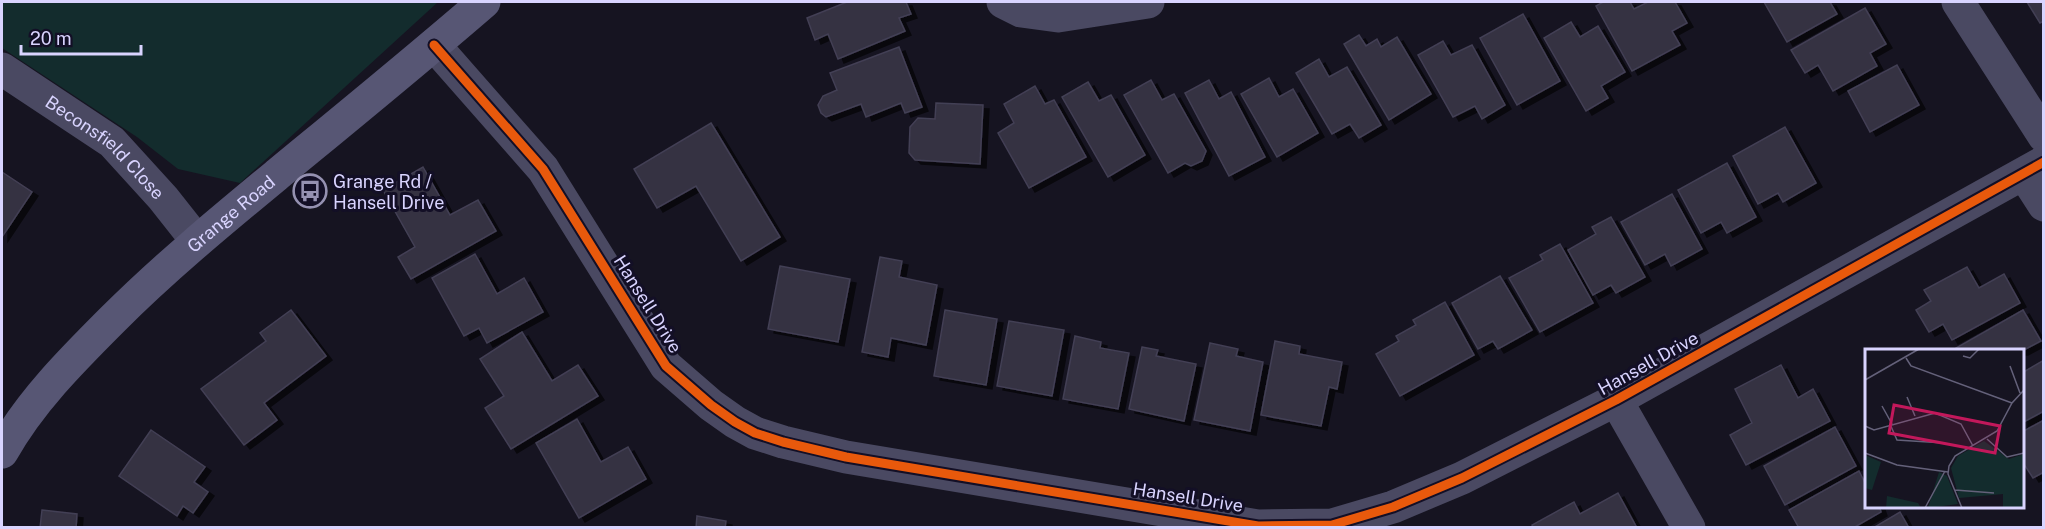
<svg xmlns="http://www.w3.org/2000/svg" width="2045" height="529" viewBox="0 0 2045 529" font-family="'Public Sans',sans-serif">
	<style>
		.green { fill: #132c2d }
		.building { fill: #343243; stroke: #433f54; stroke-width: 1.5; filter: url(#shadow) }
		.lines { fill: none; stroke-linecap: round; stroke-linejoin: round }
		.minor { stroke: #4a4962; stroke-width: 33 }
		.secondary { stroke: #575674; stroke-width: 33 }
		.cycleway-casing { stroke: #130f26; stroke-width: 13 }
		.cycleway { stroke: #e8590c; stroke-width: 9 }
		.labels { text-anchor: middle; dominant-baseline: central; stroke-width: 6; stroke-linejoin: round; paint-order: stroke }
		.street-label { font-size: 18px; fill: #d9d4ff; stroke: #130f26 }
		.poi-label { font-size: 18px; fill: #d9d4ff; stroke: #130f26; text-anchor: start }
		.inset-road { fill: none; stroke: #64617a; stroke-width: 1.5 }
		.view { fill: #c2185b; fill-opacity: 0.15; stroke: #c2185b; stroke-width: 3 }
		.inset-edge { fill: none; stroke: #d9d4ff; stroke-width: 3 }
	</style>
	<defs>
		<filter id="shadow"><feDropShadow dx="6" dy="4" stdDeviation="0" flood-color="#0009"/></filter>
	</defs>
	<rect width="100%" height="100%" fill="#161421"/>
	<path class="green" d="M2,2H438L240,183L178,169L137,137L2,48Z"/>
	<g class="building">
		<path d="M847,2H906L911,14L899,18L905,31L838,59L828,34L815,40L807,18Z"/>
		<path d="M1603,2H1630L1634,9L1648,2H1675L1687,23L1672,31L1680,45L1632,71L1596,6Z"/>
		<path d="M1764,2H1830L1837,14L1787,42Z"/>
		<path d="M2027,2H2044V21L2040,23Z"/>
		<path d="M1865,8L1886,44L1870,53L1877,66L1833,91L1818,65L1805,73L1791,50Z"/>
		<path d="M1523,14L1560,81L1517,105L1480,38Z"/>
		<path d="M1571,22L1580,37L1598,26L1625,72L1601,86L1608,98L1586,111L1544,38Z"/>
		<path d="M1359,35L1366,46L1377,39L1381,47L1397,37L1431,94L1389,120L1344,44Z"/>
		<path d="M1443,41L1451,55L1472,45L1505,105L1482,119L1475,106L1453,117L1418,55Z"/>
		<path d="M899,47L922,107L905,113L901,103L866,117L861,104L826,117L821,113L818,105L823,96L837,90L830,73Z"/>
		<path d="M1319,59L1329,77L1347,67L1381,125L1359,138L1350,124L1332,134L1296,73Z"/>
		<path d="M1897,65L1919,105L1870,132L1848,91Z"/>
		<path d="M1269,78L1279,97L1293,89L1318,133L1277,157L1241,94Z"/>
		<path d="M1151,80L1162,100L1174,94L1206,151L1202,161L1191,166L1185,163L1168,173L1124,95Z"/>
		<path d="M1209,80L1219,99L1231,92L1265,157L1229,176L1185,93Z"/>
		<path d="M1088,82L1099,101L1111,95L1145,155L1108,177L1062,97Z"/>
		<path d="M1035,86L1045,104L1054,100L1086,157L1029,188L998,133L1014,123L1004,104Z"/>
		<path d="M936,103L983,105L980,164L915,160L909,153L910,127L918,118L935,119Z"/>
		<path d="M711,123L780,237L741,261L696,186L657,208L634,169Z"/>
		<path d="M1785,127L1816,183L1783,202L1778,193L1758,204L1733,156Z"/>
		<path d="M1727,163L1756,217L1727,233L1721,222L1701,233L1678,190Z"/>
		<path d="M423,167L450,215L478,200L496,231L411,279L398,257L415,247L383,190Z"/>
		<path d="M2,172L32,192L2,237Z"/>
		<path d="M1672,194L1702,249L1671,266L1665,254L1645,265L1621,222Z"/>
		<path d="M1611,217L1645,277L1616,293L1611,285L1593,295L1568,250L1596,234L1592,227Z"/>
		<path d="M1560,244L1593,303L1540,332L1509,278L1543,260L1540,255Z"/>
		<path d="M475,254L497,294L524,278L543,312L487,343L479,328L464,336L432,278Z"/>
		<path d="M880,257L902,261L899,277L937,285L926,345L891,338L888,357L862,352Z"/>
		<path d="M780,266L850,279L838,342L768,329Z"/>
		<path d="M1967,267L1979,288L2004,274L2020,303L1952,340L1943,324L1929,332L1916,310L1931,301L1924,290Z"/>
		<path d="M1500,276L1532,330L1498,349L1493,341L1478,349L1452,303Z"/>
		<path d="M1445,302L1474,355L1400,396L1376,354L1399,341L1396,336L1416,325L1413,320Z"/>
		<path d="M291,310L326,356L264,403L277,420L244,445L201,389L266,341L260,333Z"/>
		<path d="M945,310L997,319L986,385L934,376Z"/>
		<path d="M2023,310L2041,341L2022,351L1957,350L1956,348Z"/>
		<path d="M1009,321L1064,330L1052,396L997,386Z"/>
		<path d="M522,332L552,381L578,365L598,396L511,449L485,408L504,396L480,359Z"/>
		<path d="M1075,336L1101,342L1100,348L1129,353L1118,409L1063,399Z"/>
		<path d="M1275,341L1300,346L1299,354L1342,362L1337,389L1329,387L1321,426L1261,415Z"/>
		<path d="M1210,343L1238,349L1236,356L1263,362L1250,431L1194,420Z"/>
		<path d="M1142,347L1158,350L1156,356L1196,364L1184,421L1129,409Z"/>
		<path d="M2044,360V411L2022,423V373Z"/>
		<path d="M1781,365L1798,398L1813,389L1830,421L1746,465L1730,435L1752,423L1735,389Z"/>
		<path d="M577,419L601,462L628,447L646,479L579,518L536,443Z"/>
		<path d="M2044,420V472L2033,478L2022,461V432Z"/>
		<path d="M1835,427L1856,466L1785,505L1764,466Z"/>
		<path d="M151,430L205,467L194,482L208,492L193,513L183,506L177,516L119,476Z"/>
		<path d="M1859,471L1866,485V506H1879L1881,512L1853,528H1799L1789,510Z"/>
		<path d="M1618,493L1637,528H1533L1532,525L1574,502L1580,514Z"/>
		<path d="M42,510L77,514L76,528H40Z"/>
		<path d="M1900,512L1909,528H1873Z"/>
		<path d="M697,516L726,521L725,528H696Z"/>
	</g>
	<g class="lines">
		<g class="minor">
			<path d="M1003,2L1021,11L1058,16L1148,2"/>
			<path d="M1958,2L2044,136"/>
			<path d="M434,45L543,169L666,366L711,405L735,422L755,433L783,442L846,457L1258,526L1332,525L1393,507L1462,478L1616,400L2044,162"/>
			<path id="s1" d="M2,69L112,142L163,198L197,241"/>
			<path d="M2024,174L2044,205"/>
			<path d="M1616,400L1689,528"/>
		</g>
		<path class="secondary" id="s2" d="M2,452C30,402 71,361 112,320C164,268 221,221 279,173C347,117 417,60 484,2"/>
		<g class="cycleway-casing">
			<path id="cycleway" d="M434,45L543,169L666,366L711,405L735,422L755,433L783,442L846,457L1258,526L1332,525L1393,507L1462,478L1616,400L2044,162"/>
		</g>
		<use href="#cycleway" class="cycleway"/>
	</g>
	<defs>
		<g id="bus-ring" transform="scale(1.725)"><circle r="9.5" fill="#130f26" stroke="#9591b1" stroke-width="1.5"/><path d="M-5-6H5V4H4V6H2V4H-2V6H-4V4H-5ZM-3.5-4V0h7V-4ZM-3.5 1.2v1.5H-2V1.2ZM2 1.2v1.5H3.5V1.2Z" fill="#9591b1"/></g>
	</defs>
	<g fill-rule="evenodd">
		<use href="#bus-ring" x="310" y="191"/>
	</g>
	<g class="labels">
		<g class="street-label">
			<text stroke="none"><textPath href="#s1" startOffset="130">Beconsfield Close</textPath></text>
			<text stroke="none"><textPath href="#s2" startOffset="332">Grange Road</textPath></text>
			<text transform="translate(648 304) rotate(58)">Hansell Drive</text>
			<text transform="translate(1648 363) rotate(-29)">Hansell Drive</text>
			<text transform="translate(1188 497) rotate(9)">Hansell Drive</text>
		</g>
		<g class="poi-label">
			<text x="333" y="181">Grange Rd /<tspan x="333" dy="21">Hansell Drive</tspan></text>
		</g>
	</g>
	<g transform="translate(1865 349)">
		<rect width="159" height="159" fill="#161421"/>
		<path d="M119,92L144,110L159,105V159H138V145L94,149L86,119L93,107ZM0,106L16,113L7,141L0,139ZM74,123L82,127L93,155L63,159ZM22,147L53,154L56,159H21Z" fill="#132c2d"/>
		<path class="inset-road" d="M98,7L105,9L114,0M41,9L46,17L147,54M145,17L155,44M0,31L54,0M42,48L50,67M17,57L27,75M25,75L32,91L79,94M0,77L9,81L70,64L96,75L108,97M122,90L142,108L159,104M0,104L32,116L83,123M90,141L129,144M60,159L80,122M97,159L83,125L84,117L90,107L132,82L147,54L159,41"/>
		<path class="view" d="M29,56L135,77L130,104L24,84Z"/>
		<rect width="159" height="159" class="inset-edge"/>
	</g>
	<rect width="2045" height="529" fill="none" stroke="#d9d4ff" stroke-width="6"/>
	<path d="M21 45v9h120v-9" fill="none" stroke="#d9d4ff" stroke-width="3"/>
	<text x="30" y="45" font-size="18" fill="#d9d4ff" stroke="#130f26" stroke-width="4.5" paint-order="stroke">20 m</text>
</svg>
